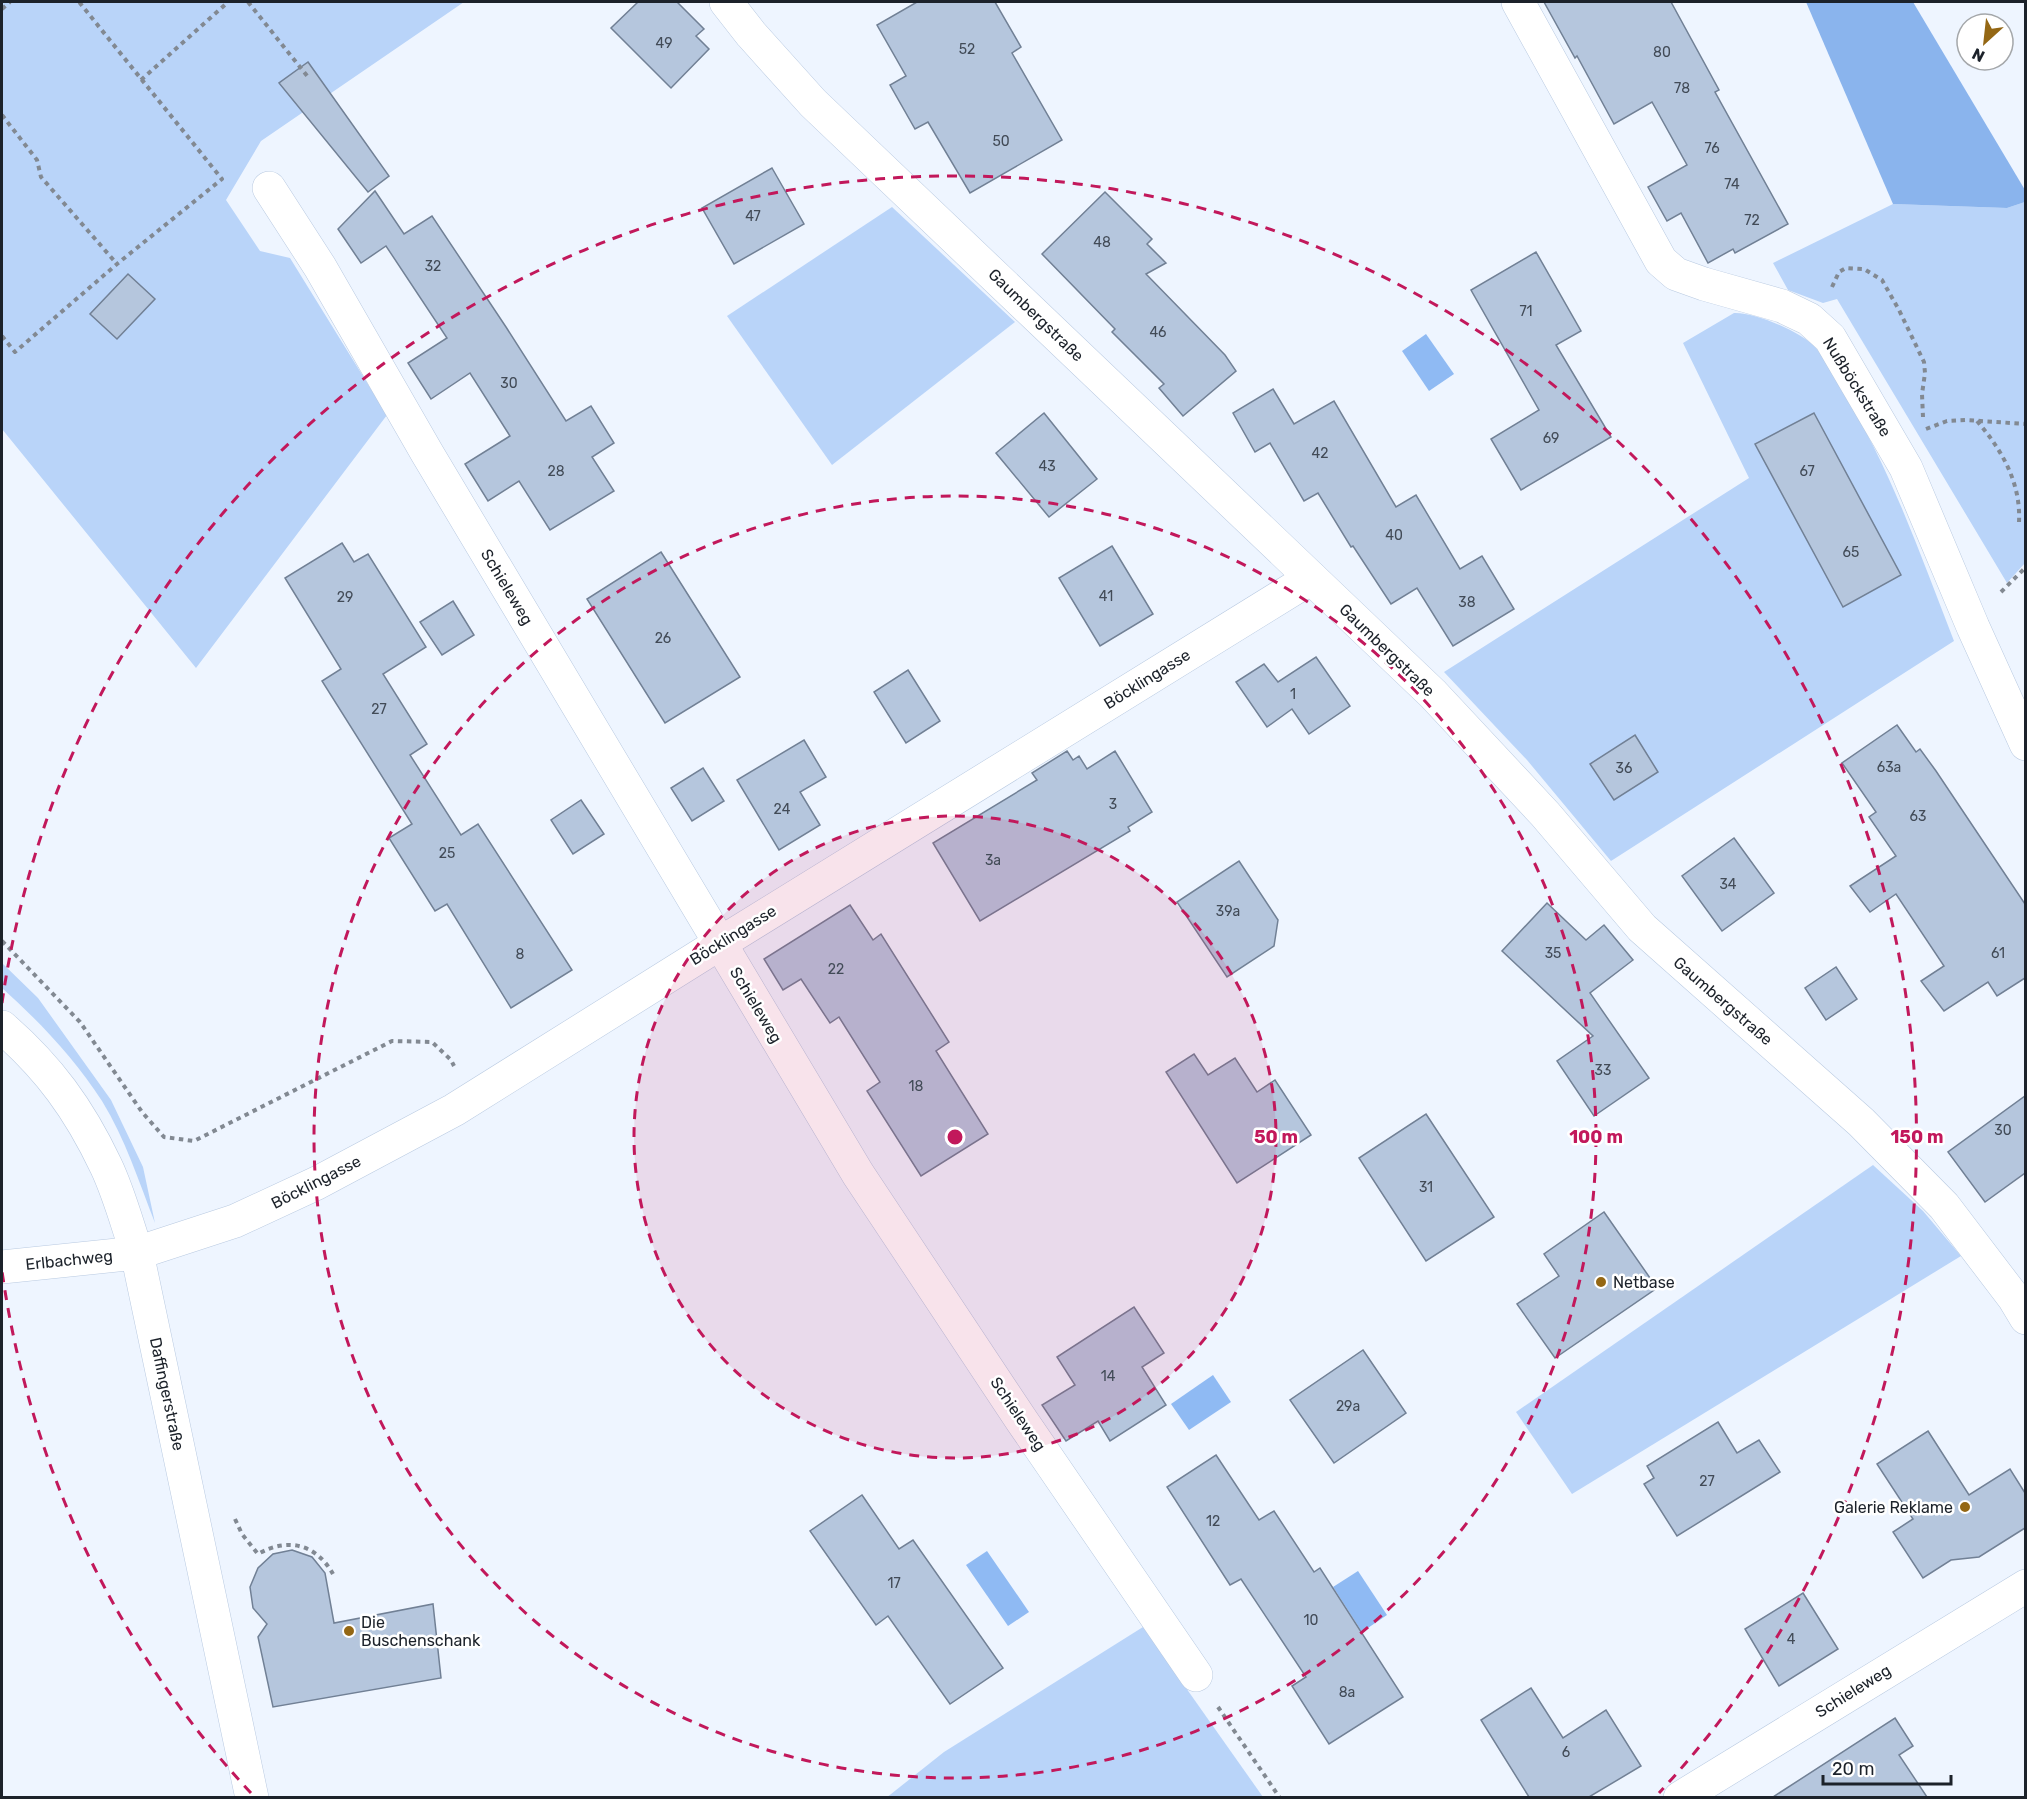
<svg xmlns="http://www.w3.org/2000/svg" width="2027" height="1799" viewBox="0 0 2027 1799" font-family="Rubik,sans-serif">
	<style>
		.green { fill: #b9d4f9 }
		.forest { fill: #8ab4ed }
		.water { fill: #8fbaf3 }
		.building { fill: #b5c6dd; stroke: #718095; stroke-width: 1.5 }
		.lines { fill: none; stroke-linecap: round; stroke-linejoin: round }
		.minor-casing { stroke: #b9cae1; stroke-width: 34 }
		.path { stroke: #828992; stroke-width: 4; stroke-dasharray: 4.5 4.5; stroke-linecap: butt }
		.minor { stroke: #fff; stroke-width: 33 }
		.ring { fill: none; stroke: #c2185b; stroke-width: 3; stroke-dasharray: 10 8 }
		.poi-dot { fill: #946714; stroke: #fff; stroke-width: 2 }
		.labels { text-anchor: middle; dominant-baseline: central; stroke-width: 5; stroke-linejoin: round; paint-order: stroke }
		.number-label { font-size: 14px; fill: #424b57 }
		.street-label { font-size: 16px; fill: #1c222a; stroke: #fff }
		.poi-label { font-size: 16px; fill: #1c222a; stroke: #fff; text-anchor: start }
		.centre { fill: #c2185b; stroke: #fff; stroke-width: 3 }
		.ring-label { font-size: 18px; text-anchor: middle; font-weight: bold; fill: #c2185b; stroke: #fff; stroke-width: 5; stroke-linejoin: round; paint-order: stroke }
	</style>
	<rect width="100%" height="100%" fill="#eef5ff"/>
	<g class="green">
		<path d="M2,2H464L261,141L226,200L260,251L290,258L387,415L196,668L2,429Z"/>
		<path d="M2025,202V563L2007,583L1837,299L1823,303L1788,290L1773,263L1893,204L2007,208Z"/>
		<path d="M892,207L1015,322L832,465L727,316Z"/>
		<path d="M1734,313C1755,312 1802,332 1816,348C1825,359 1832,374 1840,387C1890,466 1920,554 1954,641L1611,861L1527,760L1444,672L1749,478L1683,343Z"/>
		<path d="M2,963L38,998L111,1100L143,1167L155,1223C139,1182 125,1138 102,1101C75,1059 39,1021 2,988Z"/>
		<path d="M1873,1165L1923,1211L1961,1256L1572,1494L1516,1412Z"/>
		<path d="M1143,1627L1263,1797L886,1798L944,1752Z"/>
	</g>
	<path class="forest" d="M1806,2H1913L2025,190V202L2007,208L1893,204Z"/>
	<g class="water">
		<path d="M1426,334L1454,374L1429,391L1402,351Z"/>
		<path d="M1213,1375L1231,1402L1189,1430L1171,1404Z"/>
		<path d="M987,1551L1029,1612L1008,1626L966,1565Z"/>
		<path d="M1358,1571L1387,1615L1362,1632L1333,1587Z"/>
	</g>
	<g class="building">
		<path d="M638,2H677L704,29L696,36L709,49L671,88L611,28Z"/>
		<path d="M917,2H995L1021,47L1012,53L1062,140L970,193L928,122L915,129L890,85L906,76L877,25Z"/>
		<path d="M1544,2H1671L1719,90L1715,92L1788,224L1735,253L1733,249L1708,263L1681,213L1667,221L1648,187L1687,165L1652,102L1614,124L1577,56L1575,58Z"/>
		<path d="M308,62L389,176L368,192L279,83Z"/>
		<path d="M772,168L804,224L734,264L702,208Z"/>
		<path d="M375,191L404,234L432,216L506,327L566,421L591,406L614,443L592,457L614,491L550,530L519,481L488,501L465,464L510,436L470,373L431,399L408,363L447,338L386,246L361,263L338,229Z"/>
		<path d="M1105,192L1152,239L1147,244L1166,263L1146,274L1225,355L1236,371L1183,416L1159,388L1164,384L1112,332L1115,329L1042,254Z"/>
		<path d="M1536,252L1581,331L1556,345L1611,437L1521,490L1491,439L1539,410L1471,290Z"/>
		<path d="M128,274L155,299L117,339L90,314Z"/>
		<path d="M1273,389L1294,424L1334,401L1396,507L1416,495L1460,569L1482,556L1514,609L1453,646L1417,588L1391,604L1353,546L1351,547L1318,493L1304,501L1270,443L1255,452L1233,413Z"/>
		<path d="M1044,413L1097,479L1049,517L996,453Z"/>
		<path d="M1814,413L1901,575L1843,607L1755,444Z"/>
		<path d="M342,543L354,562L368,554L426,647L383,674L427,744L410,755L461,835L478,824L572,970L511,1008L447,904L435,911L389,838L412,824L322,681L341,669L285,578Z"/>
		<path d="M1112,546L1153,614L1100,646L1059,578Z"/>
		<path d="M661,552L740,677L665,723L587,599Z"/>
		<path d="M453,601L474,635L442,655L420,622Z"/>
		<path d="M1316,657L1350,706L1309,734L1292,709L1267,727L1236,682L1264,664L1278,682Z"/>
		<path d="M908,670L940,721L906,743L874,692Z"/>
		<path d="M1897,725L1916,752L1920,749L1936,771L2025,904V978L1997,996L1988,982L1944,1011L1921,981L1944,966L1896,894L1870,912L1850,886L1896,856L1869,817L1876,812L1842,763Z"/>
		<path d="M1635,735L1658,772L1614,800L1590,764Z"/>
		<path d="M804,740L826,777L800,792L820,825L779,850L737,780Z"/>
		<path d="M1067,751L1073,760L1079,756L1087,769L1115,751L1152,812L1128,827L1130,831L980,921L933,843L1037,780L1032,773Z"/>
		<path d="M703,768L724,801L692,821L671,788Z"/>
		<path d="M581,800L604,834L573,854L551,820Z"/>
		<path d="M1734,838L1774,893L1722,931L1682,876Z"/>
		<path d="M1239,861L1278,920L1274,946L1227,977L1177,902Z"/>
		<path d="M1547,903L1586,940L1604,925L1633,960L1590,993L1649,1078L1594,1116L1557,1061L1593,1036L1502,951Z"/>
		<path d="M850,905L873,940L881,934L949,1042L936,1051L988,1134L921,1176L867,1091L880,1082L839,1017L830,1023L801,979L783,990L764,959Z"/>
		<path d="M1836,967L1857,999L1826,1020L1805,988Z"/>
		<path d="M1194,1054L1208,1075L1235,1058L1257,1092L1275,1080L1311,1135L1237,1183L1166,1072Z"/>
		<path d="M2025,1096V1173L1985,1202L1948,1152Z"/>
		<path d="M1426,1114L1494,1217L1426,1261L1359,1158Z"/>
		<path d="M1604,1212L1657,1288L1555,1358L1517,1304L1559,1276L1544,1254Z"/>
		<path d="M1134,1307L1164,1353L1142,1367L1166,1405L1110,1441L1098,1421L1066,1441L1042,1405L1075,1385L1057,1357Z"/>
		<path d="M1363,1350L1406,1413L1334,1463L1290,1400Z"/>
		<path d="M1718,1422L1737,1453L1759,1440L1780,1472L1677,1536L1644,1484L1654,1478L1647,1466Z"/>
		<path d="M1928,1431L1969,1495L2010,1469L2025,1493V1528L1979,1557L1951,1560L1923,1578L1893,1532L1913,1519L1877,1464Z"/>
		<path d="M1216,1455L1259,1520L1274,1511L1314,1572L1320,1568L1403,1697L1329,1744L1292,1686L1306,1677L1241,1579L1230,1585L1167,1487Z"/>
		<path d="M862,1495L899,1549L913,1540L1003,1668L950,1704L888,1616L876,1625L810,1531Z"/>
		<path d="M292,1550L312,1557L325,1573L334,1623L433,1604L441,1678L273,1707L258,1637L267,1624L253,1608L250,1587L258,1568L273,1554Z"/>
		<path d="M1803,1593L1838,1649L1779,1686L1745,1629Z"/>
		<path d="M1531,1688L1563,1738L1606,1710L1641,1766L1589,1797H1529L1481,1720Z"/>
		<path d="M1895,1718L1913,1746L1899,1755L1927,1797H1773Z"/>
	</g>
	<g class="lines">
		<g class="minor-casing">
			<g id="minor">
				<path d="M726,2L751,34L813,103L1433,694L1545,814L1642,928L1861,1122L1944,1206L2014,1298L2026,1318"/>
				<path d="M1518,2L1661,261L1676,274L1704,284L1782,306L1809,319L1830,338L1906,468L1973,627L2026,744"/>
				<path d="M269,188L320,267L427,453L858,1174L1022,1421L1196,1675"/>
				<path d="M2,1027C49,1068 79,1109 106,1166C119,1193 127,1224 137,1253L252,1798"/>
				<path d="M2,1267L137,1253L235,1221L317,1183L454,1110L719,944L1311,578"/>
				<path d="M1680,1798L2026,1586"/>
			</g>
		</g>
		<g class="path">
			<path d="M248,2L308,77"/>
			<path d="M2,9L10,2"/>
			<path d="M141,80L228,2"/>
			<path d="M2,115L37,160L41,177L117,264"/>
			<path d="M1832,287L1839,272L1846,268L1864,269L1882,280L1899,310L1924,362L1925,373L1922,394L1923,417"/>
			<path d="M2,336L15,352L117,264L222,179L79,2"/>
			<path d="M1977,421C2002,450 2021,483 2019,522"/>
			<path d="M1926,429L1947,421L1966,420L2026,424"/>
			<path d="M2001,592L2026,567"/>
			<path d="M2,941L80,1022L142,1112L164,1137L194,1141L392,1041L432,1042L451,1060L454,1066"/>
			<path d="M235,1519L242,1534L258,1554C288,1537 316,1544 333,1574"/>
			<path d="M1218,1707L1280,1798"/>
		</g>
		<use href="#minor" class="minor"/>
	</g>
	<circle cx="955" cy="1137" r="321" fill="#c2185b" fill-opacity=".12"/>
	<g class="ring">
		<circle cx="955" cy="1137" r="321"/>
		<circle cx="955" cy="1137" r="641"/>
		<path d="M251 1793A962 962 0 0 1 2 1271M2 1003A962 962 0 1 1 1659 1793"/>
	</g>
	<g class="poi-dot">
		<circle cx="1601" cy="1282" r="6"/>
		<circle cx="1965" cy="1507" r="6"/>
		<circle cx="349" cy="1631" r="6"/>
	</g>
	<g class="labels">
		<g class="number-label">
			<text x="664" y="43">49</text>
			<text x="967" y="49">52</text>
			<text x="1662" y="52">80</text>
			<text x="1682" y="88">78</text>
			<text x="1001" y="141">50</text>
			<text x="1712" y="148">76</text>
			<text x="1732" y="184">74</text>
			<text x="753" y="216">47</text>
			<text x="1752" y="220">72</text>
			<text x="1102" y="242">48</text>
			<text x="433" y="266">32</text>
			<text x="1526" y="311">71</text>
			<text x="1158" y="332">46</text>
			<text x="509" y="383">30</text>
			<text x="1551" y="438">69</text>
			<text x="1320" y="453">42</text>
			<text x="1047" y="466">43</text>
			<text x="556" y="471">28</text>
			<text x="1807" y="471">67</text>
			<text x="1394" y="535">40</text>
			<text x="1851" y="552">65</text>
			<text x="1106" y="596">41</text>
			<text x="345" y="597">29</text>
			<text x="1467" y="602">38</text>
			<text x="663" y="638">26</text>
			<text x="1293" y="694">1</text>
			<text x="379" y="709">27</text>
			<text x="1889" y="767">63a</text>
			<text x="1624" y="768">36</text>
			<text x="1113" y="804">3</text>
			<text x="782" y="809">24</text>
			<text x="1918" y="816">63</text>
			<text x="447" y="853">25</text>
			<text x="993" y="860">3a</text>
			<text x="1728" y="884">34</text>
			<text x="1228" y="911">39a</text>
			<text x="1553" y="953">35</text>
			<text x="1998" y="953">61</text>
			<text x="520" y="954">8</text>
			<text x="836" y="969">22</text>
			<text x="1603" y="1070">33</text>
			<text x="916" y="1086">18</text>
			<text x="2003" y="1130">30</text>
			<text x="1426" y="1187">31</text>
			<text x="1108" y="1376">14</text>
			<text x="1348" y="1406">29a</text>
			<text x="1707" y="1481">27</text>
			<text x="1213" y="1521">12</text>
			<text x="894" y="1583">17</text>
			<text x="1311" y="1620">10</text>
			<text x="1791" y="1639">4</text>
			<text x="1347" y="1692">8a</text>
			<text x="1566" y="1752">6</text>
		</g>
		<g class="street-label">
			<text transform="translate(1036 315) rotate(44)">Gaumbergstraße</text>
			<text transform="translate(1857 387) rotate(58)">Nußböckstraße</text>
			<text transform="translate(507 587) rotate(59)">Schieleweg</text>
			<text transform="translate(1387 650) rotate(44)">Gaumbergstraße</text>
			<text transform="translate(1147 679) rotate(-32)">Böcklingasse</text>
			<text transform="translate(733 935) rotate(-32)">Böcklingasse</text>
			<text transform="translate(1723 1001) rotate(41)">Gaumbergstraße</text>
			<text transform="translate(756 1005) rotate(59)">Schieleweg</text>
			<text transform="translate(316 1182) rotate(-27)">Böcklingasse</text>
			<text transform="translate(69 1260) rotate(-6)">Erlbachweg</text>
			<text transform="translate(167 1394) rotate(78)">Daffingerstraße</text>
			<text transform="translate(1018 1414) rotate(56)">Schieleweg</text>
			<text transform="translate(1853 1691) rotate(-32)">Schieleweg</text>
		</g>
		<g class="poi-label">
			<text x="1613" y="1282">Netbase</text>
			<text x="1953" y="1507" text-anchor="end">Galerie Reklame</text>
			<text x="361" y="1622">Die<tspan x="361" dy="18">Buschenschank</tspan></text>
		</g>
	</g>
	<circle cx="955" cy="1137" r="9" class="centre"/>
	<g class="ring-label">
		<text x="1276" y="1143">50 m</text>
		<text x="1596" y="1143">100 m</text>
		<text x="1917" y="1143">150 m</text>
	</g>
	<rect width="2027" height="1799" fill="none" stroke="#1c222a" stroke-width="6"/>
	<g transform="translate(1985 42) rotate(207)"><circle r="28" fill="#ffffff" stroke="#a4a7aa" stroke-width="1.5"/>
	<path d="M0-4.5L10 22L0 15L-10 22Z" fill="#946714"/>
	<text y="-9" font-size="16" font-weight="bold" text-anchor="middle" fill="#1c222a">N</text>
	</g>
	<path d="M1823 1775v9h128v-9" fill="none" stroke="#1c222a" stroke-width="3"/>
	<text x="1832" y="1775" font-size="18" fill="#1c222a" stroke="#ffffff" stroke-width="4.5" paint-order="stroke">20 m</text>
</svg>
